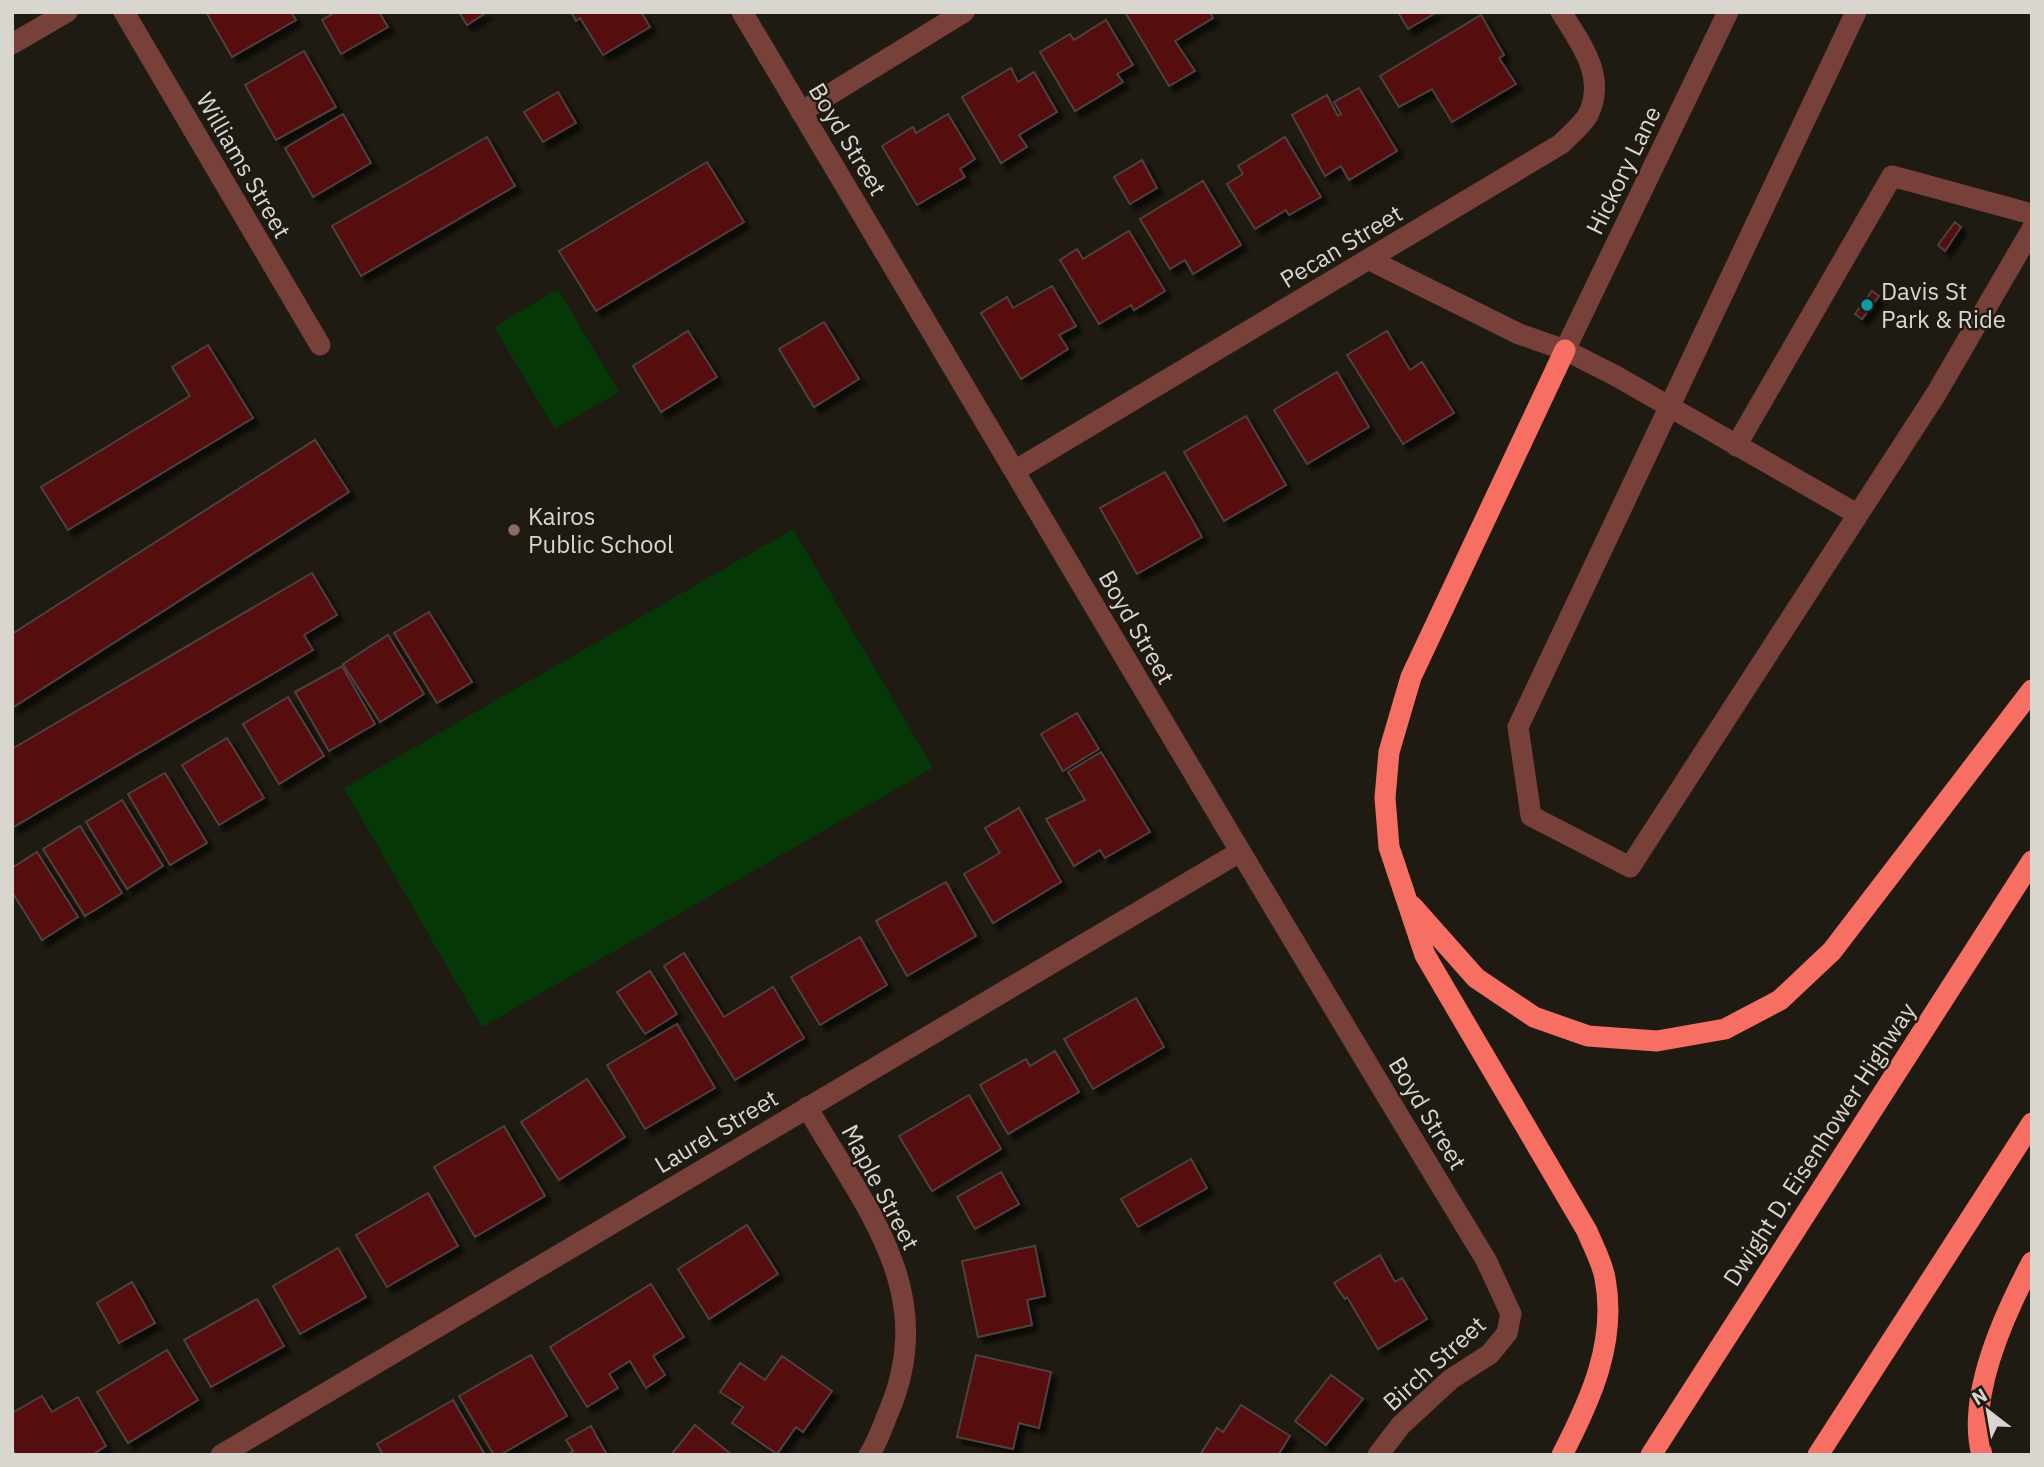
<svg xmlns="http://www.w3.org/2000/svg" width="2044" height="1467" viewBox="0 0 2044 1467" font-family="'IBM Plex Sans',sans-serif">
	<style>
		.green { fill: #053806 }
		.building { fill: #55070b; stroke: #4e4241; stroke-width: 2; filter: url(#shadow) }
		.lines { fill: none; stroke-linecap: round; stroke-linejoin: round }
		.minor { stroke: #77413a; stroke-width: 21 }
		.highway { stroke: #f76f62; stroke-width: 21 }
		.culture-dot { fill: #0f9aa8; stroke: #1f1b12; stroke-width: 2.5 }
		.education-dot { fill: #8d6e63; stroke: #1f1b12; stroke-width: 2.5 }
		.labels { text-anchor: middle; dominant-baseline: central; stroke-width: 5; stroke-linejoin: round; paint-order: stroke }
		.street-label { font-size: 24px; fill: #d9d6d0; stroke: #1f1b12 }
		.poi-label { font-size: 24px; fill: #d9d6d0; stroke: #1f1b12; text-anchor: start }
	</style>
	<defs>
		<filter id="shadow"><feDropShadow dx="6" dy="6" stdDeviation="2" flood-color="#0009"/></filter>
	</defs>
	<rect width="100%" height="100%" fill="#1f1b12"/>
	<g class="green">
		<path d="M558,289L619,392L555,429L494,327Z"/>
		<path d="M793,529L933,768L482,1027L344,788Z"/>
	</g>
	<g class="building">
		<path d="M206,12H291L296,20L232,57Z"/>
		<path d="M336,12H379L388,27L341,54L322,20Z"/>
		<path d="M459,12H487L467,25Z"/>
		<path d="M571,12H641L650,27L603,55L580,18L576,21Z"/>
		<path d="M1125,12H1210L1213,18L1175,41L1195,71L1169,86Z"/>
		<path d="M1398,12H1437L1408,29Z"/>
		<path d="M1481,15L1504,55L1499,58L1516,84L1452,122L1432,89L1399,107L1380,76Z"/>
		<path d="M1106,20L1133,65L1117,74L1123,82L1075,111L1040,52L1070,34L1074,40Z"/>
		<path d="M304,51L336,107L276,140L245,85Z"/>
		<path d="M1011,68L1018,82L1034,72L1057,112L1019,135L1027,147L1001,163L962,97Z"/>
		<path d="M1359,88L1397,151L1349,180L1341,166L1325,176L1292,115L1327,95L1338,116L1341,114L1334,102Z"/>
		<path d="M558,92L576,123L543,142L524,112Z"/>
		<path d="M343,114L371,163L313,197L285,148Z"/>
		<path d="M948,114L975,159L960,169L965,177L917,205L882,146L913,127L916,133Z"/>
		<path d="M487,137L515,186L361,276L332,226Z"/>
		<path d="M1285,137L1321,197L1289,215L1286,210L1255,229L1227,184L1243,174L1238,166Z"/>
		<path d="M1142,160L1157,188L1130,204L1114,177Z"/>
		<path d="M707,162L744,222L596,311L559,251Z"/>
		<path d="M1203,181L1241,245L1193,274L1185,260L1170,269L1140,219Z"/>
		<path d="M1955,222L1961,227L1945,251L1938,245Z"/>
		<path d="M1129,231L1165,291L1134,310L1131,305L1099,324L1060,260L1077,249L1083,259Z"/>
		<path d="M1052,286L1076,326L1059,335L1068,349L1021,379L981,313L1007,297L1013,308Z"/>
		<path d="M1872,291L1879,296L1862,319L1855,314Z"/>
		<path d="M824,322L859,379L814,407L779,349Z"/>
		<path d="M688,331L717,377L661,412L633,366Z"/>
		<path d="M1387,331L1410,370L1422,362L1454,413L1403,444L1347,355Z"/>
		<path d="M208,345L253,418L68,530L41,487L190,396L172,367Z"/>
		<path d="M1337,372L1369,427L1307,464L1274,410Z"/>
		<path d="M1246,416L1286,485L1224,521L1184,452Z"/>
		<path d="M315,440L349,492L12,708V634Z"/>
		<path d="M1165,472L1202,537L1137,574L1100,508Z"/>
		<path d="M312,573L337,615L304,635L313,650L12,828V749Z"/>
		<path d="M429,612L472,682L437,703L394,633Z"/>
		<path d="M388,635L424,694L380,722L343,664Z"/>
		<path d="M342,666L375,724L329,751L295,692Z"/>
		<path d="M288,697L324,756L279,784L243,724Z"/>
		<path d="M1077,713L1099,749L1063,771L1041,734Z"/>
		<path d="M227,738L264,798L219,825L182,765Z"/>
		<path d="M1101,752L1150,832L1105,858L1100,850L1074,866L1046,819L1085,800L1068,772Z"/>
		<path d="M165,773L207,843L170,865L128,794Z"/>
		<path d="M122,800L163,866L127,889L86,822Z"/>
		<path d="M1019,808L1061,882L993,923L964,874L1000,853L985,828Z"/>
		<path d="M80,826L122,893L85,916L43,849Z"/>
		<path d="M37,852L78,917L42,940L12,892V868Z"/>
		<path d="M946,882L976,936L907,976L876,921Z"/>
		<path d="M860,937L887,985L820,1025L791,977Z"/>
		<path d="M684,953L724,1017L773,987L804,1038L735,1080L664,966Z"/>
		<path d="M650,971L677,1014L645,1034L617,992Z"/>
		<path d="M1136,998L1164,1047L1093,1089L1064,1039Z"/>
		<path d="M677,1024L715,1088L645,1129L607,1065Z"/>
		<path d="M1055,1051L1079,1092L1008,1134L980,1085L1026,1059L1030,1066Z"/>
		<path d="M587,1079L625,1137L559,1180L521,1122Z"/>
		<path d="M969,1095L1001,1149L932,1191L899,1136Z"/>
		<path d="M504,1126L545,1196L475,1237L434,1167Z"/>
		<path d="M1191,1159L1207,1188L1138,1227L1121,1199Z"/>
		<path d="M1001,1172L1019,1204L975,1229L957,1197Z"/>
		<path d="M428,1193L458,1246L387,1287L356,1235Z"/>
		<path d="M747,1225L778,1274L709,1319L678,1269Z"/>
		<path d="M1035,1246L1045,1296L1027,1300L1032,1325L978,1337L962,1261Z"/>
		<path d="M338,1248L366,1297L300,1334L273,1286Z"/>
		<path d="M1380,1255L1395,1282L1402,1278L1427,1319L1378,1349L1347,1297L1345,1299L1334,1283Z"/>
		<path d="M132,1282L155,1323L119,1343L97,1303Z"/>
		<path d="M651,1284L684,1337L653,1356L665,1375L646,1388L630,1361L609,1374L618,1388L587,1407L550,1347Z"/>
		<path d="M257,1299L284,1346L211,1387L184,1340Z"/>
		<path d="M167,1350L198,1400L128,1443L97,1392Z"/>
		<path d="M531,1355L567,1416L500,1455H494L459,1396Z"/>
		<path d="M976,1355L1051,1372L1039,1428L1019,1423L1013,1449L957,1437Z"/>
		<path d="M782,1356L832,1391L803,1432L796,1427L777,1454L732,1423L743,1407L720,1392L740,1363L765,1380Z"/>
		<path d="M1331,1375L1363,1399L1326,1445L1295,1421Z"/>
		<path d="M42,1396L52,1412L78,1397L106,1446L92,1455H16L12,1448V1413Z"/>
		<path d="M453,1400L485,1455H383L377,1444Z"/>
		<path d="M1241,1405L1290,1436L1278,1455H1200L1217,1428L1223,1432Z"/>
		<path d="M695,1425L732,1455H671Z"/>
		<path d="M591,1426L607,1455H567L573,1451L566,1440Z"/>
	</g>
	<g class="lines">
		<g class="minor">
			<path d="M124,12L320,345"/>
			<path d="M742,12C990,428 1234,846 1486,1260L1511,1314L1507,1333L1490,1354L1451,1379L1401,1425L1378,1455"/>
			<path d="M1856,12L1518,727L1531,816L1630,867L1936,394L2032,229"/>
			<path d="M12,44L67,12"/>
			<path d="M801,112L964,12"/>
			<path d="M1370,260L1519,334L1565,350L1616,376L1857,514"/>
			<path d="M1565,350L1728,12"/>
			<path d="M1736,446L1892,176L2032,214"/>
			<path d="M1016,470L1561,144C1570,135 1582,125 1588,115C1607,77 1581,44 1561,12"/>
			<path d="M807,1107C864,1207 940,1291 889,1411C883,1425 878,1442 869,1455"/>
			<path d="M221,1455L1238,853"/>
		</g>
		<g class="highway">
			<path d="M1412,906L1476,978L1534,1017L1588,1036L1657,1041L1725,1029L1780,1000L1832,951L2032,690"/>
			<path d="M1562,1455C1591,1399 1617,1342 1605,1278C1602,1262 1593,1246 1587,1231L1425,955L1389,847L1385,798L1389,752L1411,677L1565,350"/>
			<path d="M1651,1455L2032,861"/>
			<path d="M1818,1455L2032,1123"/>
			<path d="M1982,1455C1966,1396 2005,1313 2032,1262"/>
		</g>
	</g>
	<circle class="culture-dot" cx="1867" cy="305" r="7"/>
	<circle class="education-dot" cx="514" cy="530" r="7"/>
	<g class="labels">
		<g class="street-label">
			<text transform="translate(848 139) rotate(59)">Boyd Street</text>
			<text transform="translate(244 165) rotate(60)">Williams Street</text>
			<text transform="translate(1623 170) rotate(-64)">Hickory Lane</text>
			<text transform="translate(1341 246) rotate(-31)">Pecan Street</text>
			<text transform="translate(1137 627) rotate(60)">Boyd Street</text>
			<text transform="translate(1428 1113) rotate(59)">Boyd Street</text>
			<text transform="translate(716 1131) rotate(-31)">Laurel Street</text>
			<text transform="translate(1819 1144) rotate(-57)">Dwight D. Eisenhower Highway</text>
			<text transform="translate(881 1187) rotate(62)">Maple Street</text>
			<text transform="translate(1434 1363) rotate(-42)">Birch Street</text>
		</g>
		<g class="poi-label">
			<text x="1881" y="291">Davis St<tspan x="1881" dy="28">Park &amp; Ride</tspan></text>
			<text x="528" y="516">Kairos<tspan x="528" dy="28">Public School</tspan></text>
		</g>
	</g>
	<rect width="2044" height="1467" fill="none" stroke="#d9d6d0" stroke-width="28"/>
	<g transform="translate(1988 1411) rotate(329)" stroke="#1f1b12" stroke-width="5" paint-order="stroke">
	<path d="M0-5L12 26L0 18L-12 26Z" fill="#d9d6d0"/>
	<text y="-10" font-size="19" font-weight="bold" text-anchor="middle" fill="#d9d6d0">N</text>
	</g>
</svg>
